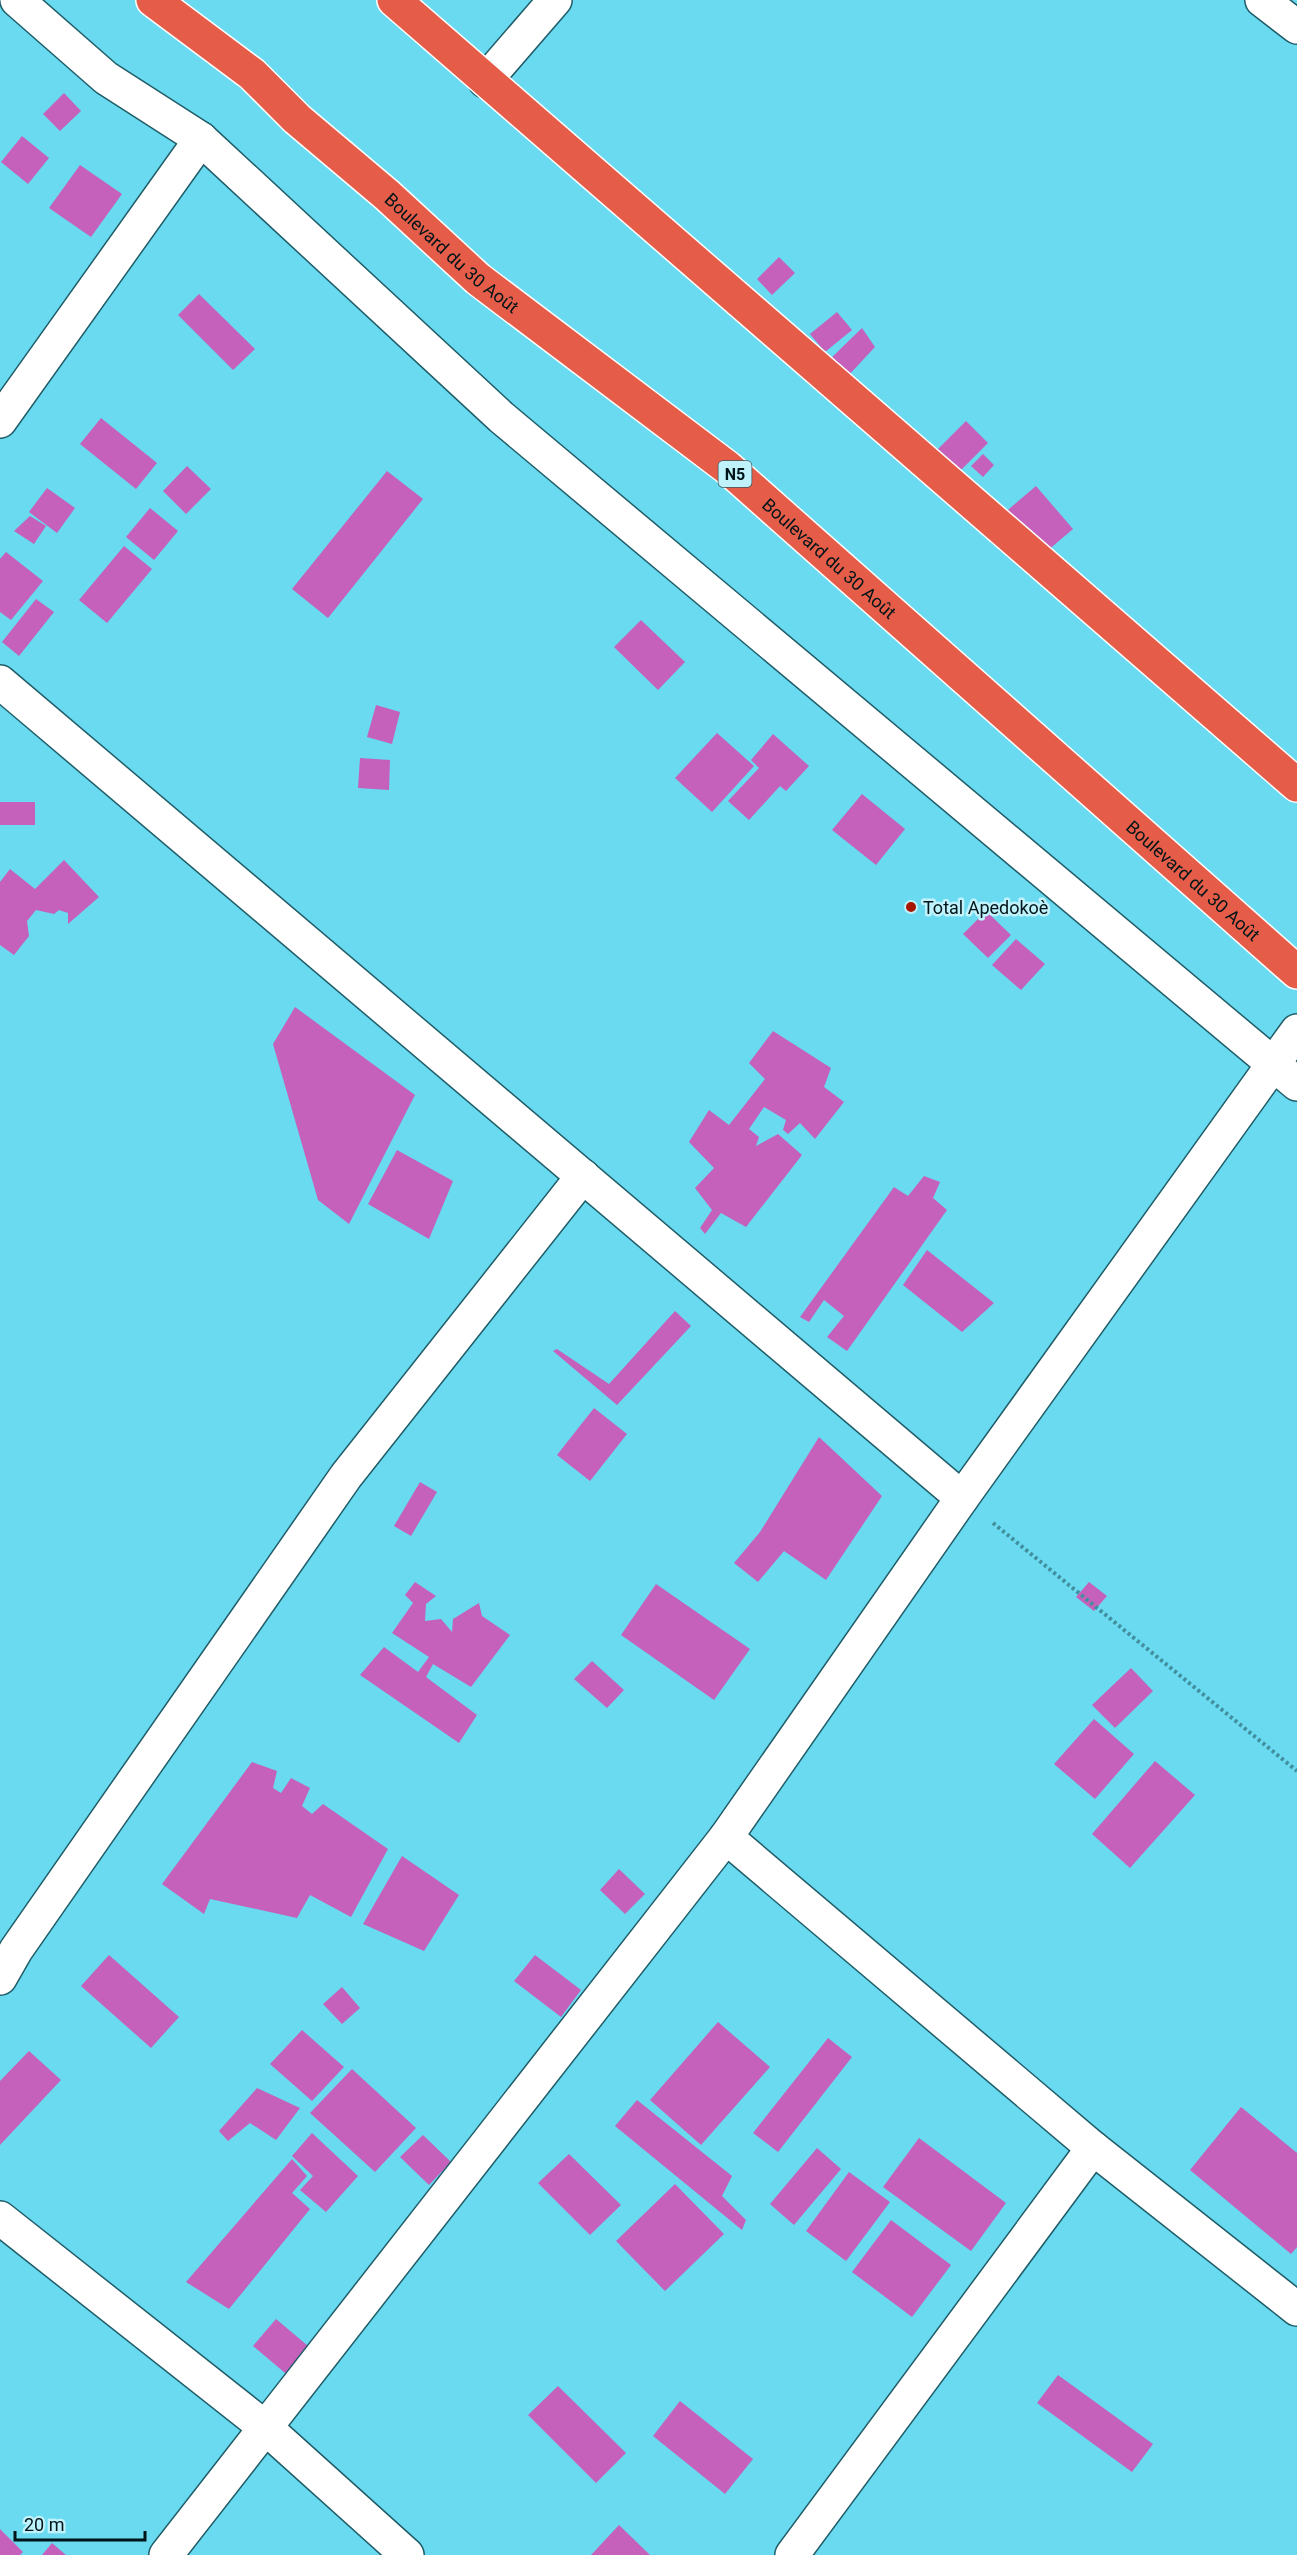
<svg xmlns="http://www.w3.org/2000/svg" width="1297" height="2555" viewBox="0 0 1297 2555" font-family="Roboto,sans-serif">
	<style>
		.building { fill: #c561bb }
		.lines { fill: none; stroke-linecap: round; stroke-linejoin: round }
		.minor-casing { stroke: #205d68; stroke-width: 36 }
		.highway-casing { stroke: #fff; stroke-width: 36 }
		.path { stroke: #418e9d; stroke-width: 4; stroke-dasharray: 3 3; stroke-linecap: butt }
		.minor { stroke: #fff; stroke-width: 33 }
		.highway { stroke: #e55d48; stroke-width: 33 }
		.poi-dot { fill: #a71600; stroke: #c0f2fc; stroke-width: 2 }
		.labels { text-anchor: middle; dominant-baseline: central; stroke-width: 5; stroke-linejoin: round; paint-order: stroke }
		.shield { fill: #c0f2fc; stroke: #3a575d; stroke-width: 1.5 }
		.shield-label { font-size: 16px; font-weight: bold; fill: #001519 }
		.street-label { font-size: 18px; fill: #001519; stroke: #c0f2fc }
		.poi-label { font-size: 18px; fill: #001519; stroke: #c0f2fc; text-anchor: start }
	</style>
	<rect width="100%" height="100%" fill="#69daef"/>
	<g class="building">
		<path d="M64,93L81,111L60,131L43,114Z"/>
		<path d="M22,136L49,158L28,184L1,162Z"/>
		<path d="M80,165L122,194L91,237L49,208Z"/>
		<path d="M779,257L795,273L772,295L757,279Z"/>
		<path d="M199,294L255,349L233,370L178,315Z"/>
		<path d="M837,312L852,330L825,352L810,334Z"/>
		<path d="M862,328L875,347L846,378L826,363Z"/>
		<path d="M101,418L157,463L136,489L80,444Z"/>
		<path d="M966,421L988,443L959,472L937,450Z"/>
		<path d="M983,454L994,465L983,477L971,466Z"/>
		<path d="M187,466L211,489L186,514L163,491Z"/>
		<path d="M387,471L423,499L328,618L292,589Z"/>
		<path d="M1036,486L1073,529L1040,557L1002,515Z"/>
		<path d="M47,488L75,508L57,533L29,512Z"/>
		<path d="M150,508L178,531L154,560L126,537Z"/>
		<path d="M30,516L46,526L34,544L14,531Z"/>
		<path d="M124,546L152,569L107,623L79,600Z"/>
		<path d="M6,552L43,581L11,620L0,612V559Z"/>
		<path d="M36,599L54,612L19,656L2,642Z"/>
		<path d="M641,620L685,662L658,690L614,647Z"/>
		<path d="M376,705L400,712L392,744L367,737Z"/>
		<path d="M717,733L754,766L712,812L675,778Z"/>
		<path d="M773,734L809,766L786,791L780,786L749,820L728,801L759,768L751,760Z"/>
		<path d="M360,758L390,760L389,790L358,788Z"/>
		<path d="M862,794L905,829L876,865L832,830Z"/>
		<rect x="0" y="802" width="35" height="23"/>
		<path d="M64,860L99,897L68,924V913L59,910L54,914L36,910L27,921L29,936L14,955L0,945V882L10,869L35,889Z"/>
		<path d="M986,911L1011,935L988,958L963,934Z"/>
		<path d="M1016,939L1045,964L1021,990L992,965Z"/>
		<path d="M295,1007L415,1095L349,1224L318,1200L273,1044Z"/>
		<path d="M773,1031L831,1068L824,1087L844,1102L815,1139L800,1123L788,1134L783,1130L786,1120L764,1107L749,1129L759,1137L756,1146L778,1134L802,1155L746,1227L721,1213L705,1234L700,1228L712,1210L695,1188L714,1168L689,1142L709,1110L729,1125L765,1079L749,1063Z"/>
		<path d="M397,1150L453,1181L429,1239L368,1204Z"/>
		<path d="M924,1176L940,1182L933,1198L947,1210L847,1351L827,1337L844,1316L824,1300L809,1322L800,1317L894,1187L908,1196Z"/>
		<path d="M927,1250L994,1303L962,1332L903,1285Z"/>
		<path d="M675,1311L691,1326L617,1405L553,1351L557,1349L609,1384Z"/>
		<path d="M594,1408L627,1434L590,1481L557,1455Z"/>
		<path d="M819,1437L882,1496L826,1580L784,1551L758,1582L734,1563L760,1532Z"/>
		<path d="M420,1482L437,1492L411,1536L394,1526Z"/>
		<path d="M415,1582L436,1596L426,1604L425,1621L441,1619L452,1632L453,1619L479,1603L482,1616L510,1635L471,1687L433,1664L426,1677L477,1715L459,1743L360,1675L384,1647L418,1672L429,1657L392,1633L413,1603L405,1595Z"/>
		<path d="M1089,1582L1107,1596L1094,1611L1076,1597Z"/>
		<path d="M656,1584L750,1649L714,1700L621,1635Z"/>
		<path d="M592,1661L624,1690L607,1708L574,1679Z"/>
		<path d="M1131,1668L1153,1691L1115,1728L1092,1705Z"/>
		<path d="M1094,1719L1134,1754L1095,1799L1054,1764Z"/>
		<path d="M1155,1761L1195,1795L1130,1868L1092,1834Z"/>
		<path d="M252,1762L277,1771L273,1788L281,1793L291,1778L310,1788L302,1806L312,1814L323,1804L388,1849L351,1917L310,1895L297,1918L210,1899L204,1914L162,1884Z"/>
		<path d="M402,1856L459,1895L424,1951L363,1924Z"/>
		<path d="M619,1869L645,1894L625,1914L600,1890Z"/>
		<path d="M109,1955L179,2017L151,2048L81,1986Z"/>
		<path d="M535,1955L581,1990L561,2017L514,1981Z"/>
		<path d="M342,1987L360,2008L342,2024L323,2004Z"/>
		<path d="M718,2022L770,2067L701,2145L650,2100Z"/>
		<path d="M302,2030L344,2067L312,2101L270,2064Z"/>
		<path d="M828,2038L852,2057L778,2152L753,2133Z"/>
		<path d="M29,2051L61,2080L0,2145V2081Z"/>
		<path d="M352,2069L416,2128L375,2172L310,2113Z"/>
		<path d="M257,2088L300,2108L276,2140L250,2123L228,2141L219,2131Z"/>
		<path d="M637,2100L732,2176L722,2196L746,2220L742,2230L615,2126Z"/>
		<path d="M1241,2107L1297,2153V2247L1291,2254L1190,2170Z"/>
		<path d="M312,2133L358,2176L326,2212L300,2190L313,2176L292,2156Z"/>
		<path d="M423,2135L451,2162L429,2185L400,2157Z"/>
		<path d="M919,2138L1006,2203L971,2251L883,2187Z"/>
		<path d="M817,2148L841,2169L794,2225L770,2204Z"/>
		<path d="M569,2154L621,2205L590,2235L538,2183Z"/>
		<path d="M292,2159L307,2176L292,2193L310,2209L229,2309L186,2282Z"/>
		<path d="M849,2172L890,2202L846,2261L806,2231Z"/>
		<path d="M675,2184L724,2234L665,2291L616,2241Z"/>
		<path d="M891,2220L951,2265L912,2317L852,2272Z"/>
		<path d="M276,2319L314,2351L291,2378L253,2346Z"/>
		<path d="M1058,2375L1153,2444L1132,2472L1037,2403Z"/>
		<path d="M558,2386L626,2453L596,2483L528,2415Z"/>
		<path d="M680,2401L753,2459L725,2494L653,2436Z"/>
		<path d="M619,2525L650,2555H591Z"/>
		<path d="M0,2529L23,2552L20,2555H0Z"/>
		<path d="M52,2543L66,2555H42Z"/>
	</g>
	<g class="lines">
		<g class="minor-casing">
			<g id="minor">
				<path d="M17,0L106,78L201,139L501,417L1297,1084"/>
				<path d="M1262,0L1297,27"/>
				<path d="M485,81L555,0"/>
				<path d="M0,421L201,139"/>
				<path d="M0,682L962,1498"/>
				<path d="M726,1837L1093,2148L1297,2309"/>
				<path d="M0,1978L16,1950L346,1476L583,1176"/>
				<path d="M0,2218L267,2429L407,2555"/>
				<path d="M166,2555L726,1837L962,1498L1297,1031"/>
				<path d="M792,2555L1093,2148"/>
			</g>
		</g>
		<g class="highway-casing">
			<g id="highway">
				<path id="s1" d="M153,0L252,74L297,119L387,195L478,279L728,468L1297,972"/>
				<path d="M394,0L1297,785"/>
			</g>
		</g>
		<path class="path" d="M993,1523L1297,1771"/>
		<use href="#minor" class="minor"/>
		<use href="#highway" class="highway"/>
	</g>
	<circle class="poi-dot" cx="911" cy="907" r="6"/>
	<g class="labels">
		<rect class="shield" x="718.5" y="461" width="33" height="26" rx="4.5"/>
		<g class="shield-label">
			<text x="735" y="474">N5</text>
		</g>
		<g class="street-label">
			<text stroke="none"><textPath href="#s1" startOffset="392">Boulevard du 30 Août</textPath></text>
			<text stroke="none"><textPath href="#s1" startOffset="878">Boulevard du 30 Août</textPath></text>
			<text stroke="none"><textPath href="#s1" startOffset="1364">Boulevard du 30 Août</textPath></text>
		</g>
		<g class="poi-label">
			<text x="923" y="907">Total Apedokoè</text>
		</g>
	</g>
	<path d="M15 2531v9h130v-9" fill="none" stroke="#001519" stroke-width="3"/>
	<text x="24" y="2531" font-size="18" fill="#001519" stroke="#c0f2fc" stroke-width="4.5" paint-order="stroke">20 m</text>
</svg>
